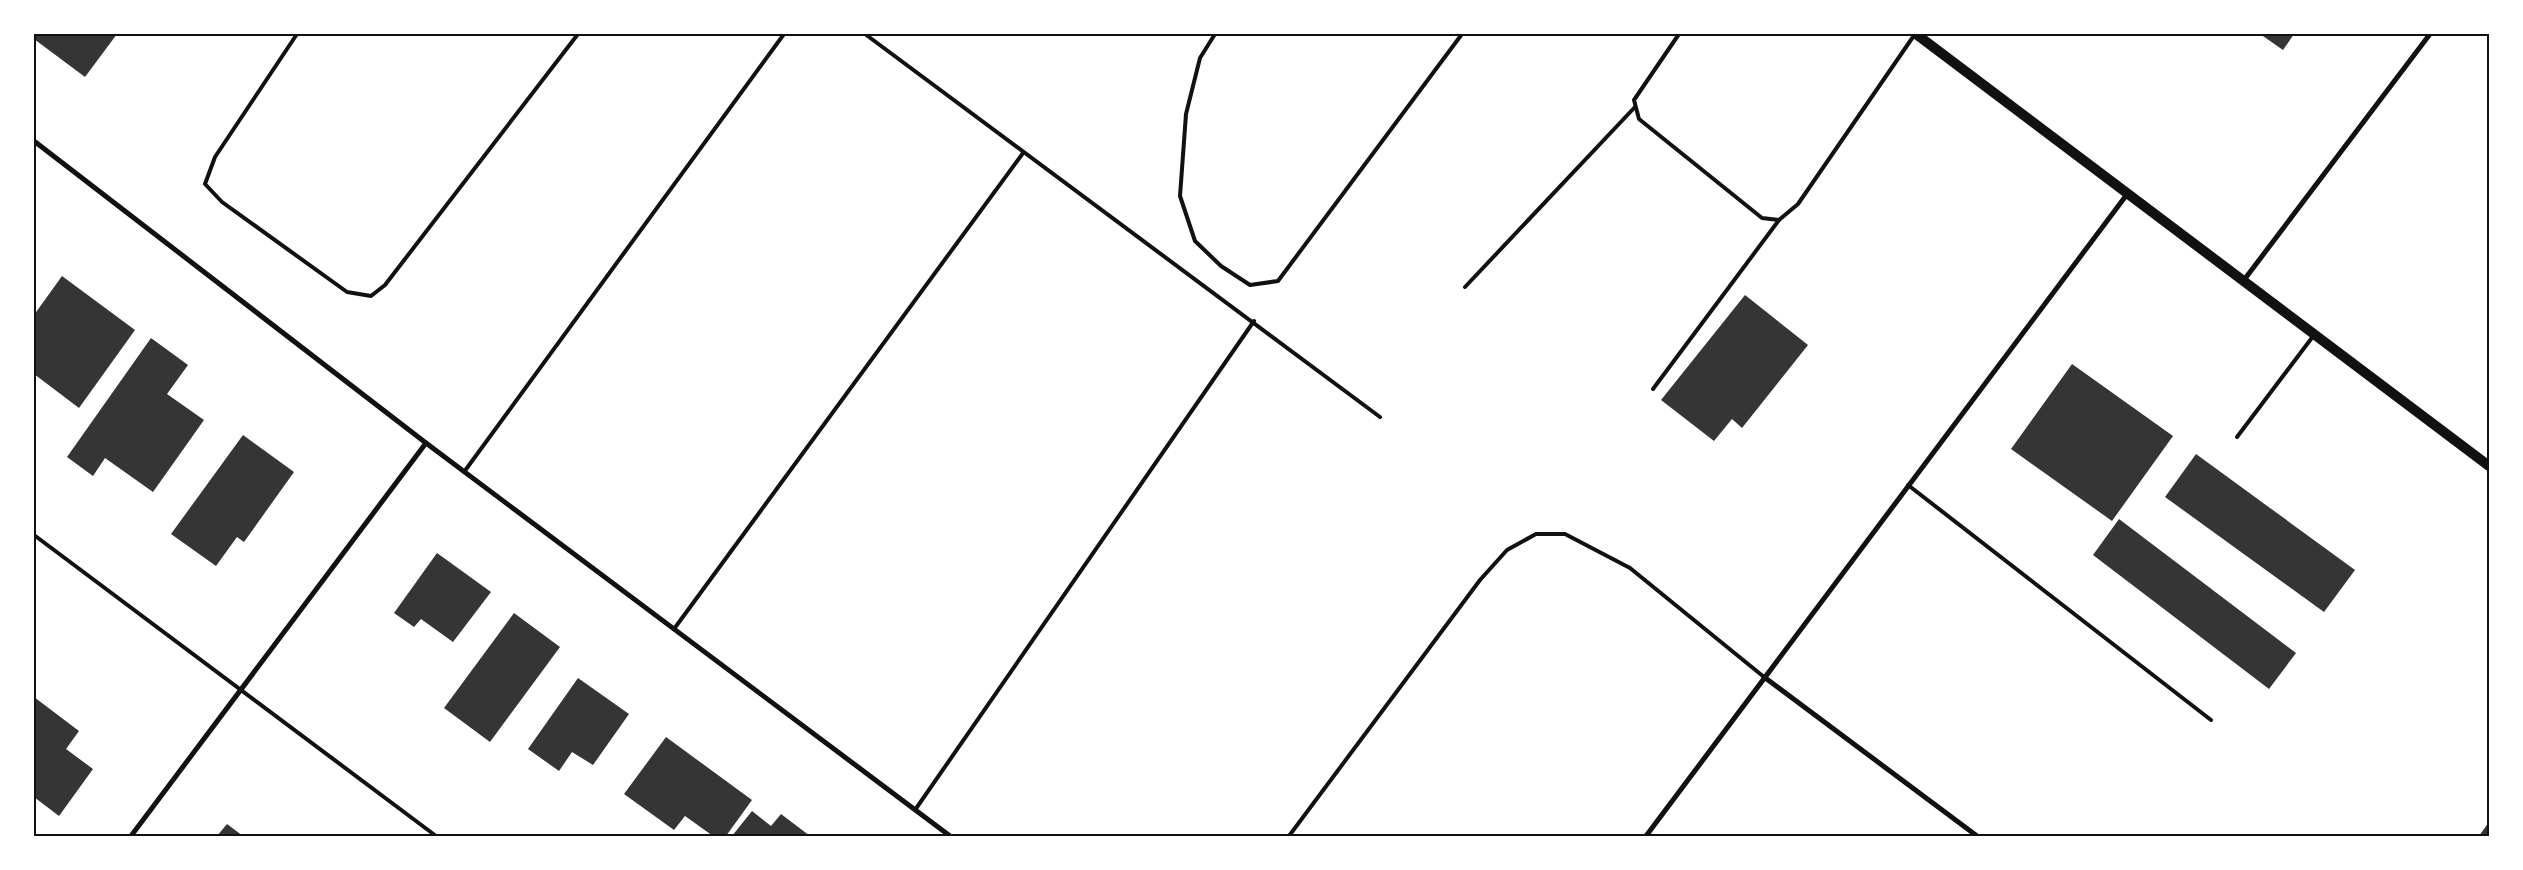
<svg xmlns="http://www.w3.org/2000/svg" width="2523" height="870" viewBox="0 0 2523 870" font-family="Poppins,sans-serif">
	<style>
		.building { fill: #353535 }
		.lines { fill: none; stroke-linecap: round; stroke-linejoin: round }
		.service { stroke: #111; stroke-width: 4 }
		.minor { stroke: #111; stroke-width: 5 }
		.secondary { stroke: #111; stroke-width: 10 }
		.neatline { fill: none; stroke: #111; stroke-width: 2 }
	</style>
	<rect width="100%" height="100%" fill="#fff"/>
	<g class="building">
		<path d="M34,34H117L85,77L34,39Z"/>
		<path d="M2260,34H2294L2283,50Z"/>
		<path d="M62,276L135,330L79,408L34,374V315Z"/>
		<path d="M1745,295L1808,345L1742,428L1732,419L1714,441L1661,400Z"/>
		<path d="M151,338L188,365L167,394L204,420L153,492L105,458L93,476L67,457Z"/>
		<path d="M2072,364L2173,436L2112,521L2011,449Z"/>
		<path d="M243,435L294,472L244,542L237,537L216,566L171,534Z"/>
		<path d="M2196,454L2355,570L2324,612L2165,497Z"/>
		<path d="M2119,519L2296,653L2269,689L2093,555Z"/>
		<path d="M437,553L491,592L453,642L421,619L414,627L394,613Z"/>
		<path d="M514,613L560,647L490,742L444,708Z"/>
		<path d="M578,678L629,714L593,765L572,752L559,771L528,749Z"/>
		<path d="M34,697L79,731L66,749L93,769L59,816L34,797Z"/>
		<path d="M666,737L752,800L726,836H713L685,816L674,830L624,794Z"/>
		<path d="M752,811L771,826L781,814L810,836H732Z"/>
		<path d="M2489,822V836H2479Z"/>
		<path d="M227,824L243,836H217Z"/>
	</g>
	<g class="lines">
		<g class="service">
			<path d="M297,34L215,157L205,184L222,202L347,292L371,296L385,285L578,34"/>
			<path d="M865,34L1380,417"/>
			<path d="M1215,34L1200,58L1186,114L1180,196L1195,241L1221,266L1250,285L1278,281L1462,34"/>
			<path d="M1679,34L1634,100L1639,119L1762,218L1779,220L1798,204L1915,34"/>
			<path d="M1465,287L1635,107"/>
			<path d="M1653,389L1779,220"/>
			<path d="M2237,437L2314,335"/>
			<path d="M464,472L784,34"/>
			<path d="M1908,485L2211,720"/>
			<path d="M34,535L436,836"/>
			<path d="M674,629L1023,153"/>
			<path d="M915,810L1254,321"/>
			<path d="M1289,836L1480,580L1507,550L1536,534H1565L1630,568L1764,677"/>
		</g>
		<g class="minor">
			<path d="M34,141L426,443L950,836"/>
			<path d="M2244,280L2430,34"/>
			<path d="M1764,677L1977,836"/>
			<path d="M131,836L426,443"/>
			<path d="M1646,836L2128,193"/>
		</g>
		<path class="secondary" d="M1916,34L2489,466"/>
	</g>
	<rect width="2523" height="870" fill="none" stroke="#ffffff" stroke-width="70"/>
	<rect x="35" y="35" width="2453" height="800" class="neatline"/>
</svg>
